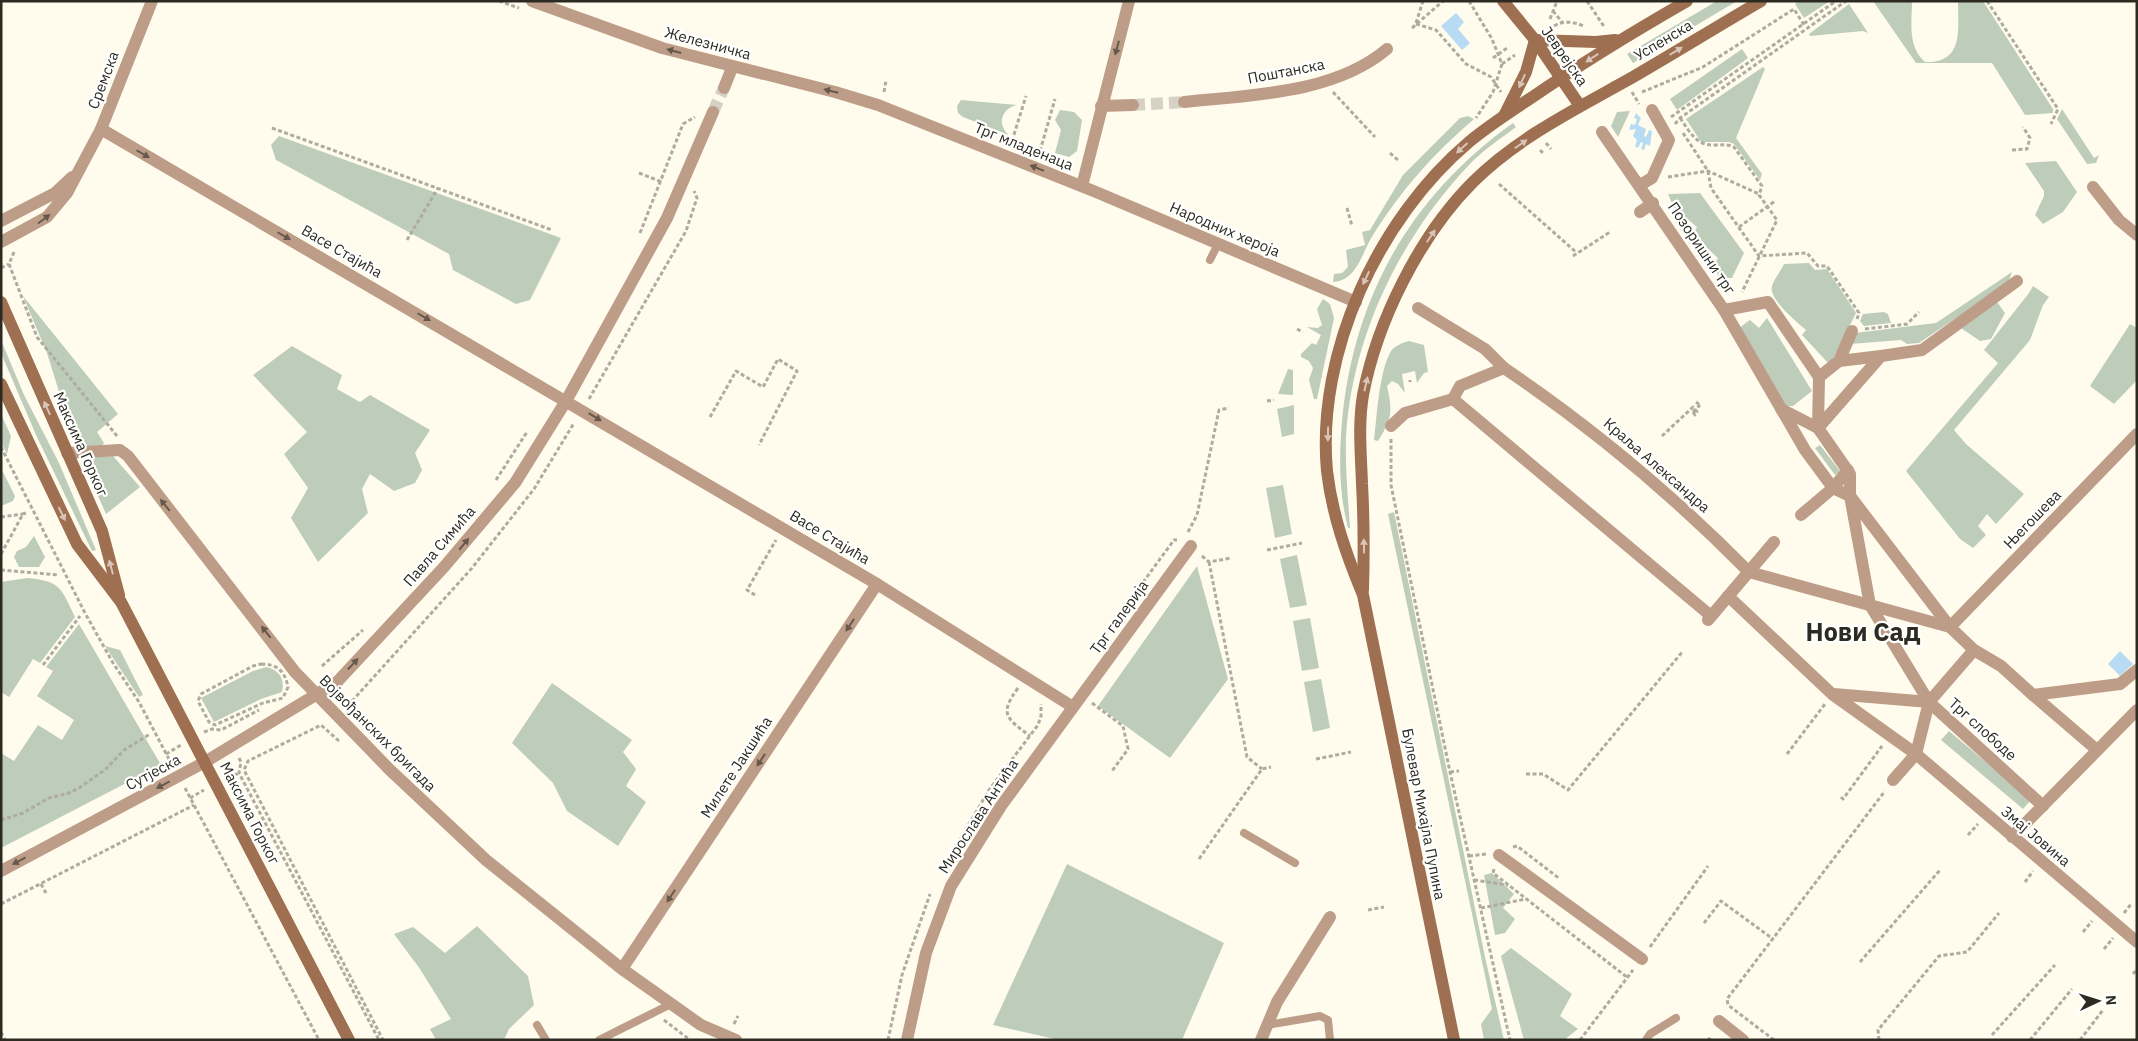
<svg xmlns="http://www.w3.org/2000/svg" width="2138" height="1041" viewBox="0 0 2138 1041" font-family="'IBM Plex Sans',sans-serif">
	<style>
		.green { fill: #bdcdb9 }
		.water { fill: #b7dbf2 }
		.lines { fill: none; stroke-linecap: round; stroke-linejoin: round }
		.street-tunnel { stroke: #d5d2c5; stroke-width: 12; stroke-dasharray: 12 6; stroke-linecap: butt }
		.path { stroke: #aeac9f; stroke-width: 3; stroke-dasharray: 4 2.5; stroke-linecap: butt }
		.lane { stroke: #be9d88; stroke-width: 8 }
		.street { stroke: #be9d88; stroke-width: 12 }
		.secondary { stroke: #9e6f50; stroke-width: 12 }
		.path-bridge { stroke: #aeac9f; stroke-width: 3; stroke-dasharray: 4 2.5; stroke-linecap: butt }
		.oneway { fill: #66594b }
		.oneway2 { fill: #d8c5b9 }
		.labels { text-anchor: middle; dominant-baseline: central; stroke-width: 4.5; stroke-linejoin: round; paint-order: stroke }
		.street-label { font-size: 15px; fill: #2c2b22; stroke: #fff }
		.town-label { font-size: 25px; font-weight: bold; fill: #2c2b22; stroke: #fff }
	</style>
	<rect width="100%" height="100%" fill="#fffcee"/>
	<g class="green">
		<path d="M1717,1H1737L1633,63L1627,54Z"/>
		<path d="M1798,1H1830L1804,18L1795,4Z"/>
		<path d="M1873,1H1912C1912,23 1907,46 1925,62C1964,63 1958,30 1958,1H1983L2053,109V113L2025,115L1992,63H1916Z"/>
		<path d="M1849,4L1868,33L1863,31L1810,36L1809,34Z"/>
		<path d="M1742,49L1748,58L1677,110L1670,99Z"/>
		<path d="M1763,67L1765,69L1736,138L1762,174L1760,180L1734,144L1729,142H1701L1686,119Z"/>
		<path d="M961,100L1017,105C1002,108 996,124 1009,135L963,117L958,113L957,106Z"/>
		<path d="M2062,109L2094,158L2099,155L2096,163L2087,164L2057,119Z"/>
		<path d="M1060,110L1074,112L1082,120L1077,151L1069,157L1055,153L1061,130L1055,120Z"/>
		<path d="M1630,111L1618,137L1611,126L1617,112Z"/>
		<path d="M1468,116L1474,119C1434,153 1401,190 1373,235C1362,252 1357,281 1333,282L1334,274L1342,273L1348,267L1346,250L1365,245L1362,232L1370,230L1403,175L1460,118Z"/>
		<path d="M1513,123L1516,127C1500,139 1483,150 1469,165C1400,238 1352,336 1346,437C1345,467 1348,497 1350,528H1348C1338,491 1339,449 1343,411C1357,290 1414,194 1513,123Z"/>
		<path d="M279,136L561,238L530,300L516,304L453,270L449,254L276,160L271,145Z"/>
		<path d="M2056,161L2077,192L2063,212L2043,224L2035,215L2044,196V191L2025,163Z"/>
		<path d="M1700,193L1744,253L1732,278H1720L1713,267L1718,258L1693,235L1697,227L1674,208L1668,194Z"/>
		<path d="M1809,263L1815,270L1827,269L1856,313L1830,365L1802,335L1806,330C1797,322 1768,299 1772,286C1774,279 1781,271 1784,264Z"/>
		<path d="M2012,272L2008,283L1919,343L1907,344L1901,340L1850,344L1855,333L1936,323Z"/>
		<path d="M2033,286L2049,297L2043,305L2030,340L1954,430L1966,444L2024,494L1996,524L1987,514L1978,526L1986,535L1973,548L1960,539L1906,471L1998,363L1984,350L2029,293Z"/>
		<path d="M23,296L118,414L97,432L104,443L102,446L80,447L75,443L47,353Z"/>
		<path d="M1323,299L1330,304L1334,318L1317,399H1314L1309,380L1313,368L1309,361L1301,357V354L1312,343L1316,345L1321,335L1307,327L1318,328L1322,325L1317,309Z"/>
		<path d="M1997,302L2005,313L1991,339L1980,341L1961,328Z"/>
		<path d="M1884,312L1888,314L1891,323L1864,326L1860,321L1863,314Z"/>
		<path d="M1767,318L1812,391L1793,406H1784L1739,328L1750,320L1759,328Z"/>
		<path d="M2130,324L2137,328V380L2114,404L2090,386Z"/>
		<path d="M1,340L24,395L59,463L96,550L92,551L36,435L1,353Z"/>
		<path d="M1409,341L1424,345L1428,372L1424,373L1417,383L1415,371L1402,374L1405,393L1398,384L1392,381L1387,386C1393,412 1392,419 1378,441L1374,440C1377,416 1379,373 1390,353C1393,346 1402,343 1409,341Z"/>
		<path d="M292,346L342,375L337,389L360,402L370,395L430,430L415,453L422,470L415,483L394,491L370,474L362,489L368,513L318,562L291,518L308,488L284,454L307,432L253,375Z"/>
		<path d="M1288,369L1293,370V395L1278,394Z"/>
		<path d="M1294,405V434L1282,437L1277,409Z"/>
		<path d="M1,414L11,436L7,454L1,442Z"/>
		<path d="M1820,445L1840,471L1835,475L1815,448Z"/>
		<path d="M113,456L140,487L106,514L83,462L84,458Z"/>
		<path d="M1,468L15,496L13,501L1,506Z"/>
		<path d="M1283,485L1292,534L1275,538L1266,488Z"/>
		<path d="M1394,512L1485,957L1504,1040H1484L1481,1024L1492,1009L1388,514Z"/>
		<path d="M34,536L45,557L39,567H19L14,557L17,551L26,547Z"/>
		<path d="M1297,555L1307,605L1290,608L1280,559Z"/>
		<path d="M1197,566L1228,679L1170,758L1098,706Z"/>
		<path d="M27,578C61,581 61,588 75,617L40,663L33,659L9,697L1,692V582Z"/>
		<path d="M1310,618L1319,668L1302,671L1293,621Z"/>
		<path d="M79,624L161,765L1,848V753L14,761L38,725L62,740L74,720L37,696L53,671L46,667Z"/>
		<path d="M105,646L120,650L143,695L139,697Z"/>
		<path d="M266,667C279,670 285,678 282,692L261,699L214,722L201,698L253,671Z"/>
		<path d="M1321,679L1330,728L1313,732L1304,682Z"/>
		<path d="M552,683L632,740L623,752L636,769L626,786L646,802L618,846L567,811L553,783L512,743Z"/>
		<path d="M1949,731L2031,800L2023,809L1941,740Z"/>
		<path d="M1067,864L1224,943L1182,1040H1059L993,1025Z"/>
		<path d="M1492,873L1514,894L1503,908L1515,919L1505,933L1495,935L1484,875Z"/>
		<path d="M477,926L528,976L534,1005L509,1029L504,1040H436L430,1029L451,1019L420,969L394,934L413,927L445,953Z"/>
		<path d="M1511,948L1572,994L1560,1016L1578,1029L1564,1040H1524L1501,956Z"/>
	</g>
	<g class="water">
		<path d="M1456,13L1464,22L1458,29L1470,43L1462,50L1441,26Z"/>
		<path d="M1636,113L1641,118L1638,125L1646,129L1644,136L1646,137L1649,130L1652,131L1650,146L1646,144L1644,150L1641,149L1643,143L1641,142L1638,148L1635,146L1637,140L1633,136L1636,129L1629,130L1631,124L1635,125L1637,119L1634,118Z"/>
		<path d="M2120,651L2133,664L2120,676L2108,664Z"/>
	</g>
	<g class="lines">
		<g class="street-tunnel">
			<path d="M1133,105L1184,102"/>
			<path d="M713,112L724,88"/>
		</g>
		<g class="path">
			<path d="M499,1L519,8"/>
			<path d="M1469,1L1492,39L1502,64L1493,92L1476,118"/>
			<path d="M1587,1L1605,28"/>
			<path d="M1987,1L2058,109L2051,124"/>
			<path d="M1553,11L1562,22"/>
			<path d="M1550,19L1557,1"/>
			<path d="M1416,23L1423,1"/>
			<path d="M1416,24L1436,30L1466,64L1491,77L1501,92"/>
			<path d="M1554,26C1564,20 1574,22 1584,26"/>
			<path d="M1412,28L1443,1"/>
			<path d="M1493,58L1507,48"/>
			<path d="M1502,64L1515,55"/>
			<path d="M884,92L886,80"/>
			<path d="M1333,92L1375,137"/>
			<path d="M1632,92L1639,104"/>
			<path d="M1642,92L1703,67L1794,9L1804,25"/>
			<path d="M1671,117L1836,1"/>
			<path d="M1680,118C1690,132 1696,146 1715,145C1722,145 1728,144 1734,147L1762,186L1759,195L1777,220L1742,292"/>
			<path d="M1675,124L1680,118L1846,1"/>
			<path d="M272,128L552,230"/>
			<path d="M1683,133L1708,171L1711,188L1759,256L1807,253L1818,266H1827L1859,313L1857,319"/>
			<path d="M1012,141L1026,96"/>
			<path d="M1546,143L1551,149"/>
			<path d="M1540,150L1544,154"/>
			<path d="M2012,150L2027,149L2030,138L2023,127"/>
			<path d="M1040,151L1055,99"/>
			<path d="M1041,152L1070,163"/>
			<path d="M1390,153L1399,161"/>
			<path d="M639,173L662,182"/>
			<path d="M1668,177L1708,171L1759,194"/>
			<path d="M1499,184L1577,253"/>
			<path d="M1347,208L1352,226"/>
			<path d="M1739,227L1775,201"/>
			<path d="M640,233L683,124L695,117"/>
			<path d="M407,240L438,188"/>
			<path d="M14,252L9,264L37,337L117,436"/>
			<path d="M1573,256L1610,232"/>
			<path d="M1,268L9,264"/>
			<path d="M1297,329L1303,332"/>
			<path d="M1865,329L1907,324L1919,312"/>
			<path d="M1410,380V382"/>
			<path d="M589,399L686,231L697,198L694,191"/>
			<path d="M1267,401L1274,400"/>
			<path d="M1696,402L1700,405"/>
			<path d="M710,417L736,371L763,387L778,359L797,371L759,445"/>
			<path d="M1662,436L1693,407L1697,412L1695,415L1693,412"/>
			<path d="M1391,439V485L1450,772L1510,1040"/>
			<path d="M1,447L85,613L113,663L139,702L171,763"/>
			<path d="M496,480L527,432"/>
			<path d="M1,517L23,514"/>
			<path d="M1188,532L1197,515L1219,410L1229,408"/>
			<path d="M1267,550L1302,543"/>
			<path d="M1,554L23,514L26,513"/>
			<path d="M1202,556L1209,562L1231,558"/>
			<path d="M1209,562L1247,757L1262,769"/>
			<path d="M1,570L59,575"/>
			<path d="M755,595L747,590L776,540"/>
			<path d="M1116,619L1174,540H1177"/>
			<path d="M261,664C277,664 285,671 288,687L283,698L263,703L215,725L209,722L198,701L201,694L253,666Z"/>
			<path d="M43,665L80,616"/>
			<path d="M322,666L363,630"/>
			<path d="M1018,688C999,714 1006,718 1030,736"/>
			<path d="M1092,703L1123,726L1128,749L1112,771"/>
			<path d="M346,704L353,700L472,568L534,489L574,423"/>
			<path d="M204,732L212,729L221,730L259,710"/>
			<path d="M339,741L321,725L248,761L244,770L383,1040"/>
			<path d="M166,754L181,745"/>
			<path d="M1787,754L1825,704"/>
			<path d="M239,758L241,762L239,773L379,1040"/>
			<path d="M1316,759L1351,752"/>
			<path d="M1450,772L1459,771"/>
			<path d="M1526,774H1543L1568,790L1683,651"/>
			<path d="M228,778L239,773"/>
			<path d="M185,788L319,1040"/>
			<path d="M1841,797L1843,799L1882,746"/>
			<path d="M190,798L204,790"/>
			<path d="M1,820L23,813L49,798L69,793L79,788L106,769L124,750L150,734"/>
			<path d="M1968,835L1978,824"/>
			<path d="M1513,847L1517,846L1560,879"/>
			<path d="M952,853L989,790L1038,725L1041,716V704"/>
			<path d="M1469,856L1486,854"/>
			<path d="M1199,859L1262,769L1271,767"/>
			<path d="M1494,869L1493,873L1628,978"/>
			<path d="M1474,880L1508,885"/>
			<path d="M2025,882L2033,871"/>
			<path d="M41,884L46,893"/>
			<path d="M1,904L194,805"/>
			<path d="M1481,908L1526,899"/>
			<path d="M1368,910L1384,907"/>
			<path d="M2124,913L2132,903"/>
			<path d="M1704,923L1721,901L1773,939"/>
			<path d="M2083,932L2092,921"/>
			<path d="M1650,947L1708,866"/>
			<path d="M2104,949L2113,938"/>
			<path d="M1860,962L1940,870"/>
			<path d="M2133,974L2137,969"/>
			<path d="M664,1020L690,1040"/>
			<path d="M734,1024L738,1016"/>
			<path d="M1,1032L5,1040"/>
			<path d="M1992,1035L2055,965"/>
			<path d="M1708,1038L1711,1040"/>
			<path d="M888,1040L902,975L930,894"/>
			<path d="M1580,1040L1633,970"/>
			<path d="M1774,1040L1728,1005L1727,999L1885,791"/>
			<path d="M1879,1040L1878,1030L1939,956L1967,952L1999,913"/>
			<path d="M2030,1040L2072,989"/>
			<path d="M2080,1040L2103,1010"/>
		</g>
		<g class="lane">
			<path d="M1210,260L1218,244"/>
			<path d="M1244,833L1295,863"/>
			<path d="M537,1025L546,1040"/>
			<path d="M1267,1025L1320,1016L1328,1020L1330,1040"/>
			<path d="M599,1040L671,1004"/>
			<path d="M1646,1040L1650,1034L1676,1018"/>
		</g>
		<g class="street">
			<path d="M532,1L662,48L835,92L878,105L1096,192L1356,302"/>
			<path d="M724,88L732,68"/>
			<path d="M1184,102C1250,95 1334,94 1387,49"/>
			<path d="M1101,106L1133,105"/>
			<path d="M101,129L877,584L1073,707"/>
			<path d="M1602,132L1724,310L1805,450L1833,488L1850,496L1950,627L1974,650L2001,666L2033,695L2120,684L2137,670"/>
			<path d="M1640,185L1652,178L1669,140L1652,110"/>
			<path d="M1082,186L1129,1"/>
			<path d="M2093,187L2119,220L2137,235"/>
			<path d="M1640,212L1653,203"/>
			<path d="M1,221L55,193L72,177"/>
			<path d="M1,242L47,217L67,193L101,129L152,1"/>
			<path d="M2017,281L1922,350L1881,356L1818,428L1850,474V496L1870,605L1929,702L2043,806"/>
			<path d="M1418,308L1485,349L1504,368"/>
			<path d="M1724,310L1768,302L1819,377L1818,428L1781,409"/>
			<path d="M1839,361L1881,356"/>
			<path d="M1819,377L1839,361L1852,331"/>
			<path d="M1453,399L1711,616"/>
			<path d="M1391,426L1405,413L1453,399L1460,386L1504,368C1593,428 1674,496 1749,572"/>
			<path d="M67,453L120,450L128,456L295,672L390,770L486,860L622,969L701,1025L736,1040"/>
			<path d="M1801,515L1833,488L1848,470"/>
			<path d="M1749,572L1950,627L2137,434"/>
			<path d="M1728,596L1832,694L1916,754L2137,942"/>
			<path d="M1708,620L1774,542"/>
			<path d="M1834,694L1929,702"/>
			<path d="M2033,695L2097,750"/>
			<path d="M1893,780L1916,754L1929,702L1974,650"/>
			<path d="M2012,837L2137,710"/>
			<path d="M1499,855L1642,959"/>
			<path d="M1,871L205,762L337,682L444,567L515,483L566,401L667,218L713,112"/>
			<path d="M622,969L877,584"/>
			<path d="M1719,1021L1743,1040"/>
			<path d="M907,1040L926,953L951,886L1001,806L1191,546"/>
			<path d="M1261,1040L1277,1002L1330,917"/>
		</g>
		<g class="secondary">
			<path d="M1503,1L1535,40L1580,106"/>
			<path d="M1535,40L1596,42L1615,40"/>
			<path d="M1505,114L1526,72L1535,40"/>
			<path d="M1,302L102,531L119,595"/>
			<path d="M1,384L77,544L121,602L349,1040"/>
			<path d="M1363,590C1364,555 1364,520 1362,484C1361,454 1358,425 1363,395C1377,321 1420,235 1473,182C1518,137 1578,108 1633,77C1676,52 1718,26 1761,1"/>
			<path d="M1454,1040L1363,595C1346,554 1332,514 1327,471C1316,352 1379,218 1469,142C1488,126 1510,112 1531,98C1582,63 1633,32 1687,1"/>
		</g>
		<path class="path-bridge" d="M1693,412L1700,405"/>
	</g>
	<defs><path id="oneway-solid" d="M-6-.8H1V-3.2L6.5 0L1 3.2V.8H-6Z" transform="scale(1.25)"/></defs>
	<g class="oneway">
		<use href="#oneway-solid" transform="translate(1117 48) rotate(105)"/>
		<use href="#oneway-solid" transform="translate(674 51) rotate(-165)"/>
		<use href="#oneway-solid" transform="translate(831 91) rotate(-166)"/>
		<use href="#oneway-solid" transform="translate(143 154) rotate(30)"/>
		<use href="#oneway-solid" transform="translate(1037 168) rotate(-158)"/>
		<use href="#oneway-solid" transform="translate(44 219) rotate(-37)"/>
		<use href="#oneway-solid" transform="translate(284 236) rotate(30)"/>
		<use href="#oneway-solid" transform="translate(424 317) rotate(30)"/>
		<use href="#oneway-solid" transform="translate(595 417) rotate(31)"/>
		<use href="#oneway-solid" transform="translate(165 505) rotate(-129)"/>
		<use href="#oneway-solid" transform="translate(464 544) rotate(-50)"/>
		<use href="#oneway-solid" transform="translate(850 625) rotate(123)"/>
		<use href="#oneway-solid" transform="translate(266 632) rotate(-128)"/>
		<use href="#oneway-solid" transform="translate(353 664) rotate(-47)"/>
		<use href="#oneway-solid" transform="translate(761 760) rotate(123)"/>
		<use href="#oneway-solid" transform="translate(163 785) rotate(152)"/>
		<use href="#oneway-solid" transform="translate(19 861) rotate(152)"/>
		<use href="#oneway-solid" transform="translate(671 896) rotate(123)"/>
	</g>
	<g class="oneway2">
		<use href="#oneway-solid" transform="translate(1676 51) rotate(-31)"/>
		<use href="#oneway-solid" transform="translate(1592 58) rotate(147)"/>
		<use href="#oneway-solid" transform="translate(1522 81) rotate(114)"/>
		<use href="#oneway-solid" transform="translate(1521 144) rotate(-35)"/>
		<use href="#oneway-solid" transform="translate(1462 148) rotate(138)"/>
		<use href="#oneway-solid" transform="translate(1431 236) rotate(-56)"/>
		<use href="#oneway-solid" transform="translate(1366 278) rotate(115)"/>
		<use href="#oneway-solid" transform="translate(1366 384) rotate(-77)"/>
		<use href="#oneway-solid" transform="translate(47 408) rotate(-114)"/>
		<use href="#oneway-solid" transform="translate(1328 434) rotate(91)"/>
		<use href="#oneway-solid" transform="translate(62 514) rotate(64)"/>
		<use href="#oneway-solid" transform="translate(1364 546) rotate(-91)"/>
		<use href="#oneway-solid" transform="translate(111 567) rotate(-105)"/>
	</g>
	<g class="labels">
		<g class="street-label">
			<text transform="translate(1663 40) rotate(-31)">Успенска</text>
			<text transform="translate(708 43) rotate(15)">Железничка</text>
			<text transform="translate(1565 56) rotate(55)">Јеврејска</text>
			<text transform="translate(1286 71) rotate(-11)">Поштанска</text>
			<text transform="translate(103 80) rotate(-69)">Сремска</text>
			<text transform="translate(1024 146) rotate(22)">Трг младенаца</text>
			<text transform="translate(1225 229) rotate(23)">Народних хероја</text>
			<text transform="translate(1702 248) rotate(56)">Позоришни трг</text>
			<text transform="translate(342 251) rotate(30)">Васе Стајића</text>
			<text transform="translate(81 444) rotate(66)">Максима Горког</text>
			<text transform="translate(1657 465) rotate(41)">Краља Александра</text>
			<text transform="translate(2032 519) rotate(-46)">Његошева</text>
			<text transform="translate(830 537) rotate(31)">Васе Стајића</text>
			<text transform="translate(439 546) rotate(-49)">Павла Симића</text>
			<text transform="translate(1119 617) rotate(-54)">Трг галерија</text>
			<text transform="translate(1983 729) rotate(42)">Трг слободе</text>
			<text transform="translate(378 733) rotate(45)">Војвођанских бригада</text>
			<text transform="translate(736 767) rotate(-57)">Милете Јакшића</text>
			<text transform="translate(153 772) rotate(-28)">Сутјеска</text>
			<text transform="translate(250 813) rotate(63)">Максима Горког</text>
			<text transform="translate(1424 814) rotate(79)">Булевар Михајла Пупина</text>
			<text transform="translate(978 816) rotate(-57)">Мирослава Антића</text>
			<text transform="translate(2036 836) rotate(40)">Змај Јовина</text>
		</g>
		<g class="town-label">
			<text x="1863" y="631">Нови Сад</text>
		</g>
	</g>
	<rect width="2138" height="1041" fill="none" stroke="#2c2b22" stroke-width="5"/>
	<g transform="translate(2098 1001) rotate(86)" stroke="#ffffff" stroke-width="4" paint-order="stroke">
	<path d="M0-4L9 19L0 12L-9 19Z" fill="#2c2b22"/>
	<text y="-8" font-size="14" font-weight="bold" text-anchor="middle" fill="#2c2b22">N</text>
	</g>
</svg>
